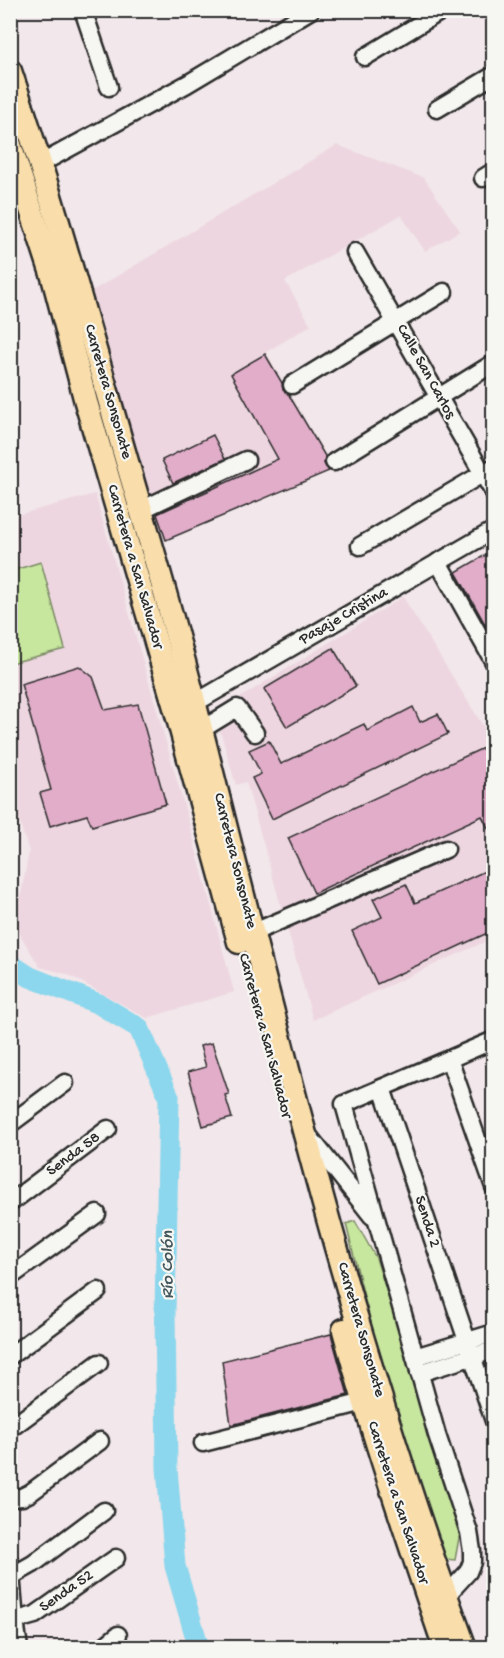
<svg xmlns="http://www.w3.org/2000/svg" width="504" height="1658" viewBox="0 0 504 1658" font-family="'Gochi Hand',sans-serif">
	<style>
		.built { fill: #edd6e0 }
		.green { fill: #c7e69e; stroke: #798864; stroke-width: 1.5 }
		.lines { fill: none; stroke-linecap: round; stroke-linejoin: round }
		.river { stroke: #8cd7ed; stroke-width: 21 }
		.building { fill: #e1adc9; stroke: #2b2b2b; stroke-width: 1.5 }
		.minor-casing { stroke: #2b2b2b; stroke-width: 21 }
		.highway-casing { stroke: #2b2b2b; stroke-width: 27 }
		.minor { stroke: #f6f6f2; stroke-width: 16 }
		.highway { stroke: #f9deab; stroke-width: 22 }
		.labels { text-anchor: middle; dominant-baseline: central; stroke-width: 4.5; stroke-linejoin: round; paint-order: stroke }
		.street-label { font-size: 16px; fill: #2b2b2b; stroke: #f6f6f2 }
		.water-label { font-size: 18px; font-style: italic; fill: #43565c; stroke: #f6f6f2 }
	</style>
	<rect width="100%" height="100%" fill="#f2e7ea"/>
	<filter id="ink" filterUnits="userSpaceOnUse"><feTurbulence type="fractalNoise" baseFrequency=".0167" numOctaves="2"/><feDisplacementMap in="SourceGraphic" scale="12" xChannelSelector="R" yChannelSelector="G"/><feConvolveMatrix kernelMatrix="1 2 1 2 8 2 1 2 1" color-interpolation-filters="sRGB"/></filter>
	<g filter="url(#ink)">
		<g class="built">
			<path d="M337,145L424,178L460,231L425,251L401,215L285,281L311,325L266,352L333,469L163,541L92,291Z"/>
			<path d="M95,494L186,812L234,992L147,1018L67,974L40,967L15,926L29,852L11,794L10,517Z"/>
			<path d="M403,597L493,742V938L313,1020L246,782L236,785L215,713Z"/>
		</g>
		<g class="green">
			<path d="M41,562L65,649L11,663V571Z"/>
			<path d="M355,1221L376,1258L461,1527L455,1560L445,1559L435,1533L383,1373L346,1224Z"/>
		</g>
		<g class="lines">
			<path class="river" d="M10,964L30,977L99,1004L139,1028L169,1097L165,1311L167,1468L175,1566L199,1648"/>
		</g>
		<g class="building">
			<path d="M265,354L282,383L283,390L289,395L325,456L324,463L329,471L166,540L157,514L278,459L231,374Z"/>
			<path d="M213,435L225,459L173,483L162,460Z"/>
			<path d="M494,550V640L456,572Z"/>
			<path d="M333,648L356,686L287,727L264,689Z"/>
			<path d="M79,666L93,677L105,710L138,704L166,804L92,826L87,815L50,826L40,793L51,790L21,684Z"/>
			<path d="M413,707L420,722L438,714L448,734L272,819L252,778L261,774L249,750L269,741L281,764L364,724L367,731Z"/>
			<path d="M494,743V840L482,816L314,893L288,838Z"/>
			<path d="M494,867V930L377,984L352,931L382,917L373,899L406,884L415,903Z"/>
			<path d="M212,1043L229,1094L225,1095L232,1118L203,1126L188,1072L206,1067L200,1046Z"/>
			<path d="M331,1334L348,1395L231,1425L222,1361Z"/>
		</g>
		<g class="lines">
			<g class="minor-casing">
				<g id="minor">
					<path d="M83,10L109,87"/>
					<path d="M365,57L443,10"/>
					<path d="M437,109L494,75"/>
					<path d="M40,164L187,84L311,10"/>
					<path d="M483,178L494,171"/>
					<path d="M355,252L494,493"/>
					<path d="M292,385L444,292"/>
					<path d="M334,462L489,366"/>
					<path d="M141,510L246,460"/>
					<path d="M360,546L494,467"/>
					<path d="M438,562L494,662"/>
					<path d="M195,703L494,530"/>
					<path d="M201,730L237,708L255,733"/>
					<path d="M252,933L446,849"/>
					<path d="M449,1059L494,1187"/>
					<path d="M382,1088L494,1421"/>
					<path d="M10,1124L65,1083"/>
					<path d="M308,1135L372,1216"/>
					<path d="M10,1203L108,1129"/>
					<path d="M10,1277L97,1214"/>
					<path d="M10,1356L98,1291"/>
					<path d="M415,1357L494,1333"/>
					<path d="M419,1373L494,1350"/>
					<path d="M10,1425H15L99,1363"/>
					<path d="M203,1443L364,1402"/>
					<path d="M10,1498L22,1497L30,1493L100,1441"/>
					<path d="M10,1562L15,1621L19,1648"/>
					<path d="M10,1577L33,1564L104,1511"/>
					<path d="M446,1596L468,1572L472,1562V1551L469,1532L437,1435L344,1104L494,1040"/>
					<path d="M10,1622L35,1615L116,1558"/>
					<path d="M102,1648L118,1635"/>
				</g>
			</g>
			<g class="highway-casing">
				<g id="highway">
					<path d="M10,71C50,189 83,308 117,427C143,519 172,611 195,705C275,1022 351,1340 465,1648"/>
					<path d="M10,145L53,277L86,402L176,711L239,942"/>
					<path d="M344,1330C373,1437 409,1542 445,1648"/>
				</g>
			</g>
			<use href="#minor" class="minor"/>
			<use href="#highway" class="highway"/>
		</g>
	</g>
	<g class="labels">
		<g class="street-label">
			<text transform="translate(425 372) rotate(61)">Calle San Carlos</text>
			<text transform="translate(107 392) rotate(74)">Carretera Sonsonate</text>
			<text transform="translate(134 567) rotate(74)">Carretera a San Salvador</text>
			<text transform="translate(344 617) rotate(-30)">Pasaje Cristina</text>
			<text transform="translate(234 861) rotate(76)">Carretera Sonsonate</text>
			<text transform="translate(264 1036) rotate(75)">Carretera a San Salvador</text>
			<text transform="translate(74 1155) rotate(-37)">Senda 58</text>
			<text transform="translate(426 1222) rotate(72)">Senda 2</text>
			<text transform="translate(360 1330) rotate(74)">Carretera Sonsonate</text>
			<text transform="translate(397 1503) rotate(72)">Carretera a San Salvador</text>
			<text transform="translate(67 1592) rotate(-35)">Senda 52</text>
		</g>
		<g class="water-label">
			<text transform="translate(168 1265) rotate(-90)">Río Colón</text>
		</g>
	</g>
	<rect width="504" height="1658" fill="none" stroke="#f6f6f2" stroke-width="36"/>
	<rect x="18" y="18" width="468" height="1622" fill="none" stroke="#2b2b2b" stroke-width="2" filter="url(#ink)"/>
</svg>
